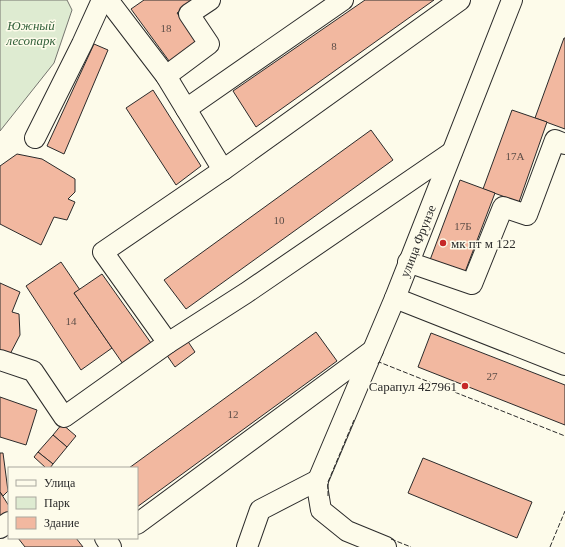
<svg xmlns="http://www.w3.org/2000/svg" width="565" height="547" viewBox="0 0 565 547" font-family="'Times New Roman',serif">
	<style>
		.green { fill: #deebd1; stroke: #74746e }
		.building { fill: #f2b8a0; stroke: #2b2b2b }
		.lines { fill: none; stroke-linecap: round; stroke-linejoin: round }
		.minor-casing { stroke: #2b2b2b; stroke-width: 22 }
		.minor { stroke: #fdfbea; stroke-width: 20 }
		.fence { stroke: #2b2b2b; stroke-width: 1; stroke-dasharray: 5 2; stroke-linecap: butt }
		.poi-dot { fill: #c62828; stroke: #fdfbea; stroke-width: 1.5 }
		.labels { text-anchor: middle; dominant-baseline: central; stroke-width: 3; stroke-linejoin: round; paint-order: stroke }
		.number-label { font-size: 11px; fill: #5d4e48 }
		.park-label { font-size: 13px; font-style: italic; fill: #34623c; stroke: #fdfbea }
		.street-label { font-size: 13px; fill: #2b2b2b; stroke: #fdfbea }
		.poi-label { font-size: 13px; fill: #2b2b2b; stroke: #fdfbea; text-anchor: start }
	</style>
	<rect width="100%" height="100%" fill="#fdfbea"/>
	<path class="green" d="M0,0H67L72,10L54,63L0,131Z"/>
	<g class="building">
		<path d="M144,0H194L177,13L199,43L172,65L131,9Z"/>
		<path d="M365,0H434L256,127L233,91Z"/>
		<path d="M564,38H565V129L535,118Z"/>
		<path d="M94,44L108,50L64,154L47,146Z"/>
		<path d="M153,90L201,166L176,185L126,108Z"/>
		<path d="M512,110L547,122L519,202L483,189Z"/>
		<path d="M371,130L393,160L186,309L164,280Z"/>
		<path d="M17,154L42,159L75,179V192L68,199L75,202L67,220L54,217L41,245L0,224V166Z"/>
		<path d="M460,180L495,193L465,272L430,260Z"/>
		<path d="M61,262L80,290L74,293L112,348L81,370L26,286Z"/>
		<path d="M102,274L151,343L123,364L74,293Z"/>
		<path d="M0,283L20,292L12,312L19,314L20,335L8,358L0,355Z"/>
		<path d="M316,332L337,361L137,507V468H129Z"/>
		<path d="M431,333L565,385V425L418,367Z"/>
		<path d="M187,340L195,352L175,367L166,354Z"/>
		<path d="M0,397L37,410L26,445L0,437Z"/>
		<path d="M62,424L76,436L67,447L53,435Z"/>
		<path d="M53,435L67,447L53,464L38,452Z"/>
		<path d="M38,452L53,464L50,468H46L34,457Z"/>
		<path d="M0,453H3L8,491L3,496L0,492Z"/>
		<path d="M423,458L532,502L517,538L408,493Z"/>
		<path d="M0,492L9,506V511L0,517Z"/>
		<path d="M18,538H76L83,547H25Z"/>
	</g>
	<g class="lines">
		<g class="minor-casing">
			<g id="minor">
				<path d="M108,0L166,76L223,170"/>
				<path d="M166,76L209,44L189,14L210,0"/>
				<path d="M186,109L343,0"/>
				<path d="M35,138L82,44L102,0"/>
				<path d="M452,152L246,293L168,343L103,252L223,170L460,0"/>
				<path d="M408,262L472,284L503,207L527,215L555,140L565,144"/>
				<path d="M395,298L565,365"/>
				<path d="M0,360L33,371L64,417L168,343"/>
				<path d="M137,524L373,350"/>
				<path d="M0,528L9,522"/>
				<path d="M105,538L111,547"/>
				<path d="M247,547L260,510L318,480"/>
				<path id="s1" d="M386,547L347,531L321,510L317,486L318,480L395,298L512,0"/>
			</g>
		</g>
		<use href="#minor" class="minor"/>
		<g class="fence">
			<path d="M378,364L379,362L565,436"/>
			<path d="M328,496V482L354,420"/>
			<path d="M391,539L411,547"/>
			<path d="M550,547L565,511"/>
		</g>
	</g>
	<g class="poi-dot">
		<circle cx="443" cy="243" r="4"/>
		<circle cx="465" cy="386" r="4"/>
	</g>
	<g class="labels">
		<g class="number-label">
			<text x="166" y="28">18</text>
			<text x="334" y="46">8</text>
			<text x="515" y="156">17А</text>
			<text x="279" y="220">10</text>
			<text x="463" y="226">17Б</text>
			<text x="71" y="321">14</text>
			<text x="492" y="376">27</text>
			<text x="233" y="414">12</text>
		</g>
		<g class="park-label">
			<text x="31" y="25">Южный<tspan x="31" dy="15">лесопарк</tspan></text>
		</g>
		<g class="street-label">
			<text stroke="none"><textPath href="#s1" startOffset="365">улица Фрунзе</textPath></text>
		</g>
		<g class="poi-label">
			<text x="451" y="243">мк пт м 122</text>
			<text x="457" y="386" text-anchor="end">Сарапул 427961</text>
		</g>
	</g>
	<rect x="8" y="467" width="130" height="72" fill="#fdfbea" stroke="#a9a89e"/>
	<rect x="16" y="480" width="20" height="6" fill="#fdfbea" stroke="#a9a89e"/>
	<text x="44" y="487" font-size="12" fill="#2b2b2b">Улица</text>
	<rect x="16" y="497" width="20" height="12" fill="#deebd1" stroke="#a9a89e"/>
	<text x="44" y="507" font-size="12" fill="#2b2b2b">Парк</text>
	<rect x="16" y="517" width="20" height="12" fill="#f2b8a0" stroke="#a9a89e"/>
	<text x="44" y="527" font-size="12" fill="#2b2b2b">Здание</text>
</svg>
